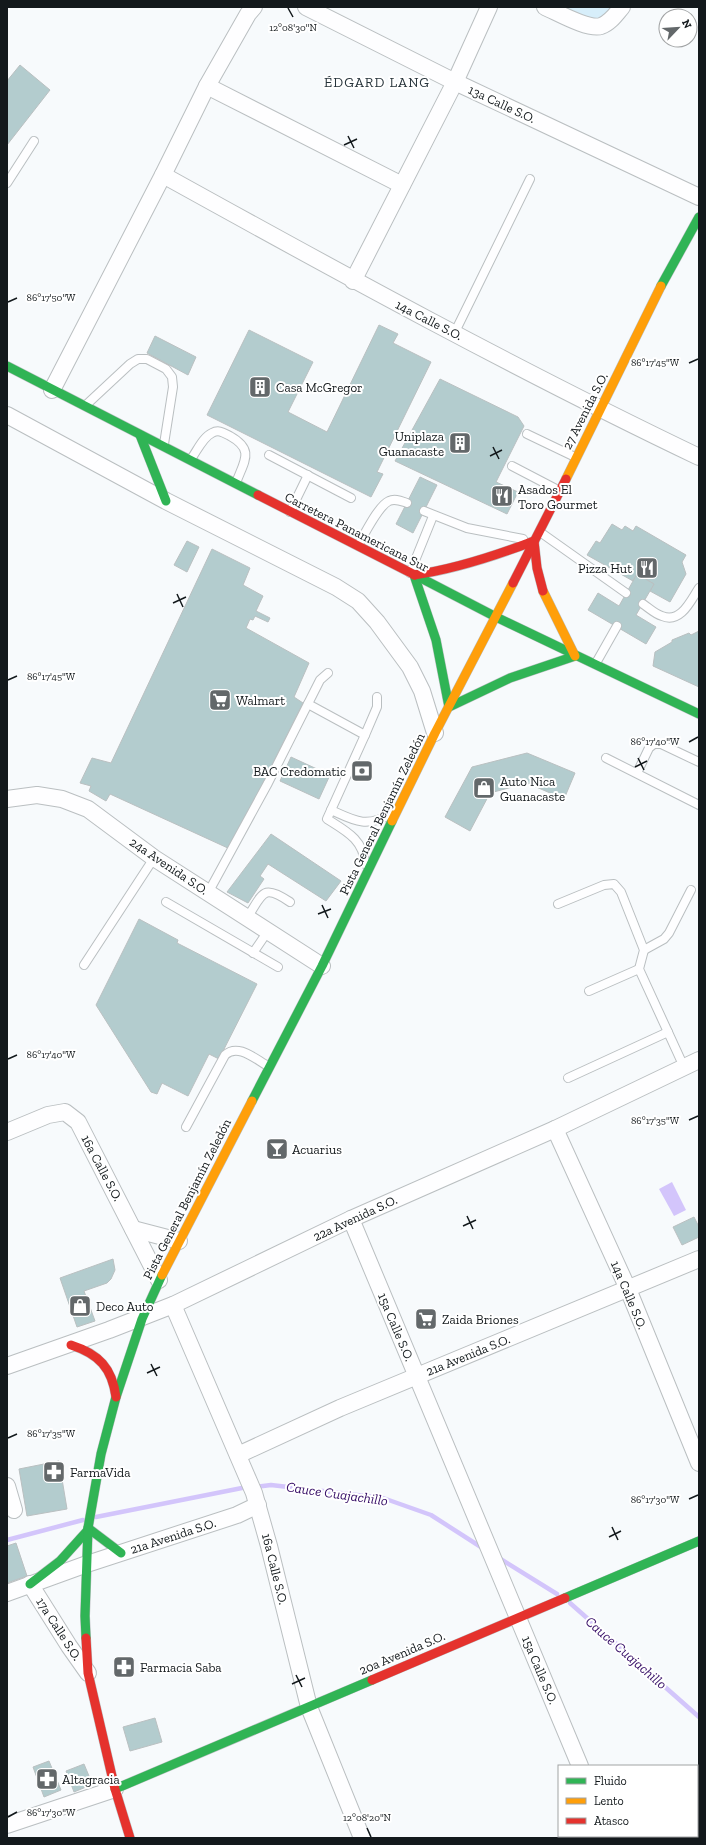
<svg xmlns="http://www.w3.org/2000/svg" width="706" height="1845" viewBox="0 0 706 1845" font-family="'Zilla Slab',serif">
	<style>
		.green { fill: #d7eefa }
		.water { fill: #d3c5fb }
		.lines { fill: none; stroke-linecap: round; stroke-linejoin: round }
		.stream { stroke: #d3c5fb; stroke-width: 4.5 }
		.building { fill: #b3ccce; stroke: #bac0c1 }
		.lane-casing { stroke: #babfc1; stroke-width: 10 }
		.street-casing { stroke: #babfc1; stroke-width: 18 }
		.fast-casing { stroke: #babfc1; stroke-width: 10 }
		.slow-casing { stroke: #babfc1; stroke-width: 10 }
		.jam-casing { stroke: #babfc1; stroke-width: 10 }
		.lane { stroke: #fefeff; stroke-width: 8 }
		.street { stroke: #fefeff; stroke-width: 16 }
		.fast { stroke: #30b455; stroke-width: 9 }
		.slow { stroke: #ff9f0a; stroke-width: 9 }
		.jam { stroke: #e5322d; stroke-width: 9 }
		.ticks { fill: none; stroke: #13191c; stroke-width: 1.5 }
		.labels { text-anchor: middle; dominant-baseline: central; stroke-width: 4; stroke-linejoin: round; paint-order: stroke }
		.street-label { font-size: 13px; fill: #13191c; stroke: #fff }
		.poi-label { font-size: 13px; fill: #13191c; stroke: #fff; text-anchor: start }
		.neighbourhood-label { font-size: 14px; letter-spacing: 1px; fill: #253239; stroke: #fff }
		.water-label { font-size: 14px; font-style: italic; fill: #330a64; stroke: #fff }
		.ticks-label { font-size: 10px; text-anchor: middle; fill: #13191c; stroke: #fff; stroke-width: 4; stroke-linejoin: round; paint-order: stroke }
	</style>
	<rect width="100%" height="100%" fill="#f7fafc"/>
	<path class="green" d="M569,7H615L602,22L568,9Z"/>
	<path class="water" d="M672,1182L686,1210L674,1216L659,1189Z"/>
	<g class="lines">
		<g class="stream">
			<path d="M255,1487L271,1485L383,1498L431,1515L484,1549"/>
			<path d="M96,1517L247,1487"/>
			<path d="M7,1540L83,1520"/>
			<path d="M499,1558L557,1594"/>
			<path d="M570,1603L699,1717"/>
		</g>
	</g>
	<g class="building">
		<path d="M20,65L50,90L7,145V81Z"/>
		<path d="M379,325L398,334L393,343L431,362L377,472L383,474L371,497L207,415L249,330L313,362L288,412L327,432Z"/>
		<path d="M155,336L196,357L188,375L147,353Z"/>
		<path d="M440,379L518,417L524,426L496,482L518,492L507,514L395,461Z"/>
		<path d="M420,477L437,485L413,533L396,524Z"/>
		<path d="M612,524L622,530L625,526L633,531L636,526L686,555L682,562L686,574L670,602L650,591L654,584L637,574L633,581L587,555L596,541L600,543Z"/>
		<path d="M187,541L199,547L187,572L174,565Z"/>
		<path d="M212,549L250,568L243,585L263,596L256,611L270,618L268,622L255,616L253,620L250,619L246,628L309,663L294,697L303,703L230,849L110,794L106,801L89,791L91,786L80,783L92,758L111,763Z"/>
		<path d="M637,574L654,584L636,615L656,627L646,644L588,610L598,593L619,606Z"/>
		<path d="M699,631V687L653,666L655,652L672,642V640L689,633L691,635Z"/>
		<path d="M527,753L575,773L564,799L527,783L490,793L470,831L445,817L472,767Z"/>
		<path d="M291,757L330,775L319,799L280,781Z"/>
		<path d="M271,834L341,881L326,901L268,864L260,876L264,879L248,903L227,892Z"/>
		<path d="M139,919L178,940L177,943L257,984L219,1059L209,1054L188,1096L162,1083L157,1094L151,1092L96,1005Z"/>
		<path d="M694,1217L699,1227V1237L682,1245L673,1227Z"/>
		<path d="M113,1259L115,1270L111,1279L107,1283L84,1291L95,1321L77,1327L60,1278Z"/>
		<path d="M59,1461L67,1509L27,1516L19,1469Z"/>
		<path d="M16,1543L27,1576L7,1583V1546Z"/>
		<path d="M155,1718L162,1742L130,1751L123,1727Z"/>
		<path d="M49,1761L61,1790L44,1797L33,1767Z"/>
		<path d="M84,1764L89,1776L86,1787L74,1792L66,1771Z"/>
	</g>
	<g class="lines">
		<g class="lane-casing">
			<g id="lane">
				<path d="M7,183L34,141"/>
				<path d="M454,334L530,179"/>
				<path d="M86,405L130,364L138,359H147L166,369L172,377L173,387L164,444"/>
				<path d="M527,434L575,457"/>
				<path d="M269,455L351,498"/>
				<path d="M191,459C197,451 203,437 212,433C219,429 224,433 230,436C255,450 244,461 236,483"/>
				<path d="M512,466L558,490"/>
				<path d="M424,511L467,528L523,539"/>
				<path d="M290,512L308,475"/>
				<path d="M540,532L626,593"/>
				<path d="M358,545C365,534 378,506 389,501C395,498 401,501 407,503"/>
				<path d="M410,573L433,516"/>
				<path d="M643,604C649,608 655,614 662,616C681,624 691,600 699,588"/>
				<path d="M596,663L617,626"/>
				<path d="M308,704L365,735"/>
				<path d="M606,758L699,805"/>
				<path d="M637,773L649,748L654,744H661L699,762"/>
				<path d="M331,810C355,821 366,828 391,814"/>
				<path d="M365,864C364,840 346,831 327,819L365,735L377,707V697"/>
				<path d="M208,893L268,783L320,680L328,673"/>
				<path d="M166,902L278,967"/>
				<path d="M558,904L604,885L614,884L621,892L644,950L639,969L684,1067"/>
				<path d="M247,918C263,894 262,883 290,902"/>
				<path d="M644,950L664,939L669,933L691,890"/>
				<path d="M253,953L268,931"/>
				<path d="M84,965L154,858"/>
				<path d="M589,991L639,969"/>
				<path d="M568,1078L668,1032"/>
				<path d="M186,1127L225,1055C238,1043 255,1059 268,1066"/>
			</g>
		</g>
		<g class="street-casing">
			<g id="street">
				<path d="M306,7L455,82L699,197"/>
				<path d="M545,7C557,12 588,30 601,26C610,23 616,14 622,7"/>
				<path d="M207,86L402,185"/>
				<path d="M163,175C340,273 517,370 699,457"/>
				<path d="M353,281L455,82L489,7"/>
				<path d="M52,390L163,175L207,86L248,14L254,7"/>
				<path d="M7,415L166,501L336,587L358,601L377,622L410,667L422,691L435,733"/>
				<path d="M7,799L37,795L62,799L88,809L154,858L322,966"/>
				<path d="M555,1129L628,1289L699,1463"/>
				<path d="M7,1132L48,1115L65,1112L78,1122L159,1280"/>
				<path d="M351,1219L580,1766"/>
				<path d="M133,1229L179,1241"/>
				<path d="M173,1305L254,1493L269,1546L309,1707L362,1838"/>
				<path d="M7,1366L109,1330L173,1305L351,1219L555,1129L699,1060"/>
				<path d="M238,1455L340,1408L699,1259"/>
				<path d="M7,1486L14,1510"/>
				<path d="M30,1584L69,1646L88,1673"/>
				<path d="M7,1593L87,1564L237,1515L258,1505"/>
				<path d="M7,1825L115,1789"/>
				<path d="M609,1836L610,1838"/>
				<path d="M682,1838L687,1836"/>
			</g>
		</g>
		<g class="fast-casing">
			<g id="fast">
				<path d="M661,286L699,217"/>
				<path d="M7,366L258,495"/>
				<path d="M140,435L166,501"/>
				<path d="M414,575L436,640L449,707L510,678L575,656"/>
				<path d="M415,575L496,617L699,714"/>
				<path d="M252,1101L322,966L392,821"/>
				<path d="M88,1528L121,1553"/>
				<path d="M30,1584L60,1561L88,1530"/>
				<path d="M565,1598L699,1541"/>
				<path d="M86,1638L85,1616L88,1528L101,1454L116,1397L142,1319L162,1275"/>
				<path d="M115,1789L372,1680"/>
			</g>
		</g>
		<g class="slow-casing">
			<g id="slow">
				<path d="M566,479L661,286"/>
				<path d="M543,591L575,656"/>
				<path d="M392,821L435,733L513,583"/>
				<path d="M162,1275L252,1101"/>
			</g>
		</g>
		<g class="jam-casing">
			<g id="jam">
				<path d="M258,495L415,575"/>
				<path d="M414,575C456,569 495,556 534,541L537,568L543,591"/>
				<path d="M513,583L566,479"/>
				<path d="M71,1345C99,1354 112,1368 116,1397"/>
				<path d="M86,1638L88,1673L115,1789L130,1838"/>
				<path d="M372,1680L565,1598"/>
			</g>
		</g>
		<use href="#lane" class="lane"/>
		<use href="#street" class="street"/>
		<use href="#fast" class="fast"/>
		<use href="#slow" class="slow"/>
		<use href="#jam" class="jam"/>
	</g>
	<path class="ticks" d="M288,8L293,17M348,136L354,148M344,145L357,139M8,302L17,298M689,363L698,359M493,447L499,459M490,456L502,450M177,594L183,607M173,603L186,597M8,680L17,676M689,742L698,737M638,758L644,770M635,767L647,761M322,905L328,918M318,914L331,909M8,1059L17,1055M689,1120L698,1116M467,1216L473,1229M463,1226L476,1220M151,1364L157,1376M147,1373L160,1367M8,1438L17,1434M689,1499L698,1495M612,1527L618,1540M609,1537L621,1531M296,1675L302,1687M292,1684L305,1678M8,1817L17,1812M367,1828L371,1837"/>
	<defs>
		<g id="building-square" transform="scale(1.15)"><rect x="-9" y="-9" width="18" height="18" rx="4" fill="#63686a" stroke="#fff"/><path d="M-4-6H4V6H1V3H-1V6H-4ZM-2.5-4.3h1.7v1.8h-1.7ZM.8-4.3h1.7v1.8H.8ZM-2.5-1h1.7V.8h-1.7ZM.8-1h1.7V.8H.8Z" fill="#fff"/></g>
		<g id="restaurant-square" transform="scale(1.15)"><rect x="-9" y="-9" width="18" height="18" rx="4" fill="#63686a" stroke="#fff"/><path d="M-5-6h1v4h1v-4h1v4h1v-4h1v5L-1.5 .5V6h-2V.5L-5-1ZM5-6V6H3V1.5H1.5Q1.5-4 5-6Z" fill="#fff"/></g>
		<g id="supermarket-square" transform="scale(1.15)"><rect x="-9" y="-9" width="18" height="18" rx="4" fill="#63686a" stroke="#fff"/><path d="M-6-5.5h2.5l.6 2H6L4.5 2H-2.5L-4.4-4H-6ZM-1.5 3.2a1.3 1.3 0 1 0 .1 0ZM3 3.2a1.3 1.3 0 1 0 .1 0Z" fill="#fff"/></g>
		<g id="bank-square" transform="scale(1.15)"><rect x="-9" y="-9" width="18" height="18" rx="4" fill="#63686a" stroke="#fff"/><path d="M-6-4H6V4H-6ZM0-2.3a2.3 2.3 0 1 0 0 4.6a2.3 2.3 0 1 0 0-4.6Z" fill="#fff"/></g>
		<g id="shop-square" transform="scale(1.15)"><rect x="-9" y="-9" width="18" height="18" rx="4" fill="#63686a" stroke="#fff"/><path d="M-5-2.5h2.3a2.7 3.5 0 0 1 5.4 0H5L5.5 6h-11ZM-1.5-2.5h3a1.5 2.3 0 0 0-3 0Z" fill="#fff"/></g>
		<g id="bar-square" transform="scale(1.15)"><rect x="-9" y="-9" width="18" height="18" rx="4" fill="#63686a" stroke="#fff"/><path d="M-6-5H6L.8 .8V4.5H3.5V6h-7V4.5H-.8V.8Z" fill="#fff"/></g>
		<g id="pharmacy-square" transform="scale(1.15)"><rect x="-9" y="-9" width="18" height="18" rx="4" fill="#63686a" stroke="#fff"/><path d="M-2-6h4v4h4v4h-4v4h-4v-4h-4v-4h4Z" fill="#fff"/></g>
	</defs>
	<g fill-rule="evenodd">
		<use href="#building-square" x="260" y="387"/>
		<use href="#building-square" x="460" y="443"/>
		<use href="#restaurant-square" x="502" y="496"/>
		<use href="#restaurant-square" x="647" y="568"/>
		<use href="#supermarket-square" x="220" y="700"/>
		<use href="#bank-square" x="362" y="771"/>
		<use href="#shop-square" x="484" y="788"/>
		<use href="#bar-square" x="277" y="1149"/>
		<use href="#shop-square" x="80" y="1306"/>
		<use href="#supermarket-square" x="426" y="1319"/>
		<use href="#pharmacy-square" x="54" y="1472"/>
		<use href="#pharmacy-square" x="124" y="1667"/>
		<use href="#pharmacy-square" x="47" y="1779"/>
	</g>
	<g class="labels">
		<g class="street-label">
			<text transform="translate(502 104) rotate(25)">13a Calle S.O.</text>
			<text transform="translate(429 320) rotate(27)">14a Calle S.O.</text>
			<text transform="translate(585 411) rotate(-63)">27 Avenida S.O.</text>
			<text transform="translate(357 532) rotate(27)">Carretera Panamericana Sur</text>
			<text transform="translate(382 814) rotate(-64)">Pista General Benjamín Zeledón</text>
			<text transform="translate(169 866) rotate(34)">24a Avenida S.O.</text>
			<text transform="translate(102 1168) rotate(62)">16a Calle S.O.</text>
			<text transform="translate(187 1199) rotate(-63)">Pista General Benjamín Zeledón</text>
			<text transform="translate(355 1218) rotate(-25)">22a Avenida S.O.</text>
			<text transform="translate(629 1295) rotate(67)">14a Calle S.O.</text>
			<text transform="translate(396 1327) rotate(67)">15a Calle S.O.</text>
			<text transform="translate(468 1355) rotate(-22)">21a Avenida S.O.</text>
			<text transform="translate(173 1536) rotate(-18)">21a Avenida S.O.</text>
			<text transform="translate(275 1569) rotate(76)">16a Calle S.O.</text>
			<text transform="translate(59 1629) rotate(57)">17a Calle S.O.</text>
			<text transform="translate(402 1653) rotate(-23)">20a Avenida S.O.</text>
			<text transform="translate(540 1670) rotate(67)">15a Calle S.O.</text>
		</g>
		<g class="poi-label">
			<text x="276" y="387">Casa McGregor</text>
			<text x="444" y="436" text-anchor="end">Uniplaza<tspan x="444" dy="15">Guanacaste</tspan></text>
			<text x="518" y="489">Asados El<tspan x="518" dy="15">Toro Gourmet</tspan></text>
			<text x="632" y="568" text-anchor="end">Pizza Hut</text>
			<text x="236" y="700">Walmart</text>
			<text x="346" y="771" text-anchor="end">BAC Credomatic</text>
			<text x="500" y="781">Auto Nica<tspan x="500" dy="15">Guanacaste</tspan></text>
			<text x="292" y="1149">Acuarius</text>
			<text x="96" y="1306">Deco Auto</text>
			<text x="442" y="1319">Zaida Briones</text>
			<text x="70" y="1472">FarmaVida</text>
			<text x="140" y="1667">Farmacia Saba</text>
			<text x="62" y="1779">Altagracia</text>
		</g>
		<g class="neighbourhood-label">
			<text x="377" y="82">ÉDGARD LANG</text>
		</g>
		<g class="water-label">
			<text transform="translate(337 1494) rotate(8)">Cauce Cuajachillo</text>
			<text transform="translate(626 1653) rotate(41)">Cauce Cuajachillo</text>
		</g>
	</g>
	<g class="ticks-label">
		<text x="293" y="31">12°08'30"N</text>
		<text x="51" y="301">86°17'50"W</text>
		<text x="655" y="366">86°17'45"W</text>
		<text x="51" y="680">86°17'45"W</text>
		<text x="655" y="745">86°17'40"W</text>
		<text x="51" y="1058">86°17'40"W</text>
		<text x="655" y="1124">86°17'35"W</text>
		<text x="51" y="1437">86°17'35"W</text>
		<text x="655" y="1503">86°17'30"W</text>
		<text x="51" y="1816">86°17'30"W</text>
		<text x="367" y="1821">12°08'20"N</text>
	</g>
	<rect width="706" height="1845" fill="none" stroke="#13191c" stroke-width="16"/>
	<rect x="558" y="1765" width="140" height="72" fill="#ffffff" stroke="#a1a3a4"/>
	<rect x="566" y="1778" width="20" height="6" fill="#30b455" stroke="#a1a3a4"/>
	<text x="594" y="1785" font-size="12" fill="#13191c">Fluido</text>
	<rect x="566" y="1798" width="20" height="6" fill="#ff9f0a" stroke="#a1a3a4"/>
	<text x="594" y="1805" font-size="12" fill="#13191c">Lento</text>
	<rect x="566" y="1818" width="20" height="6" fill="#e5322d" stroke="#a1a3a4"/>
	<text x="594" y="1825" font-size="12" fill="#13191c">Atasco</text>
	<g transform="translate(678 28) rotate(65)"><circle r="19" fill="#ffffff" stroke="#a1a3a4"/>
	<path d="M0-3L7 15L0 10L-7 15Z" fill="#63686a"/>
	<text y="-6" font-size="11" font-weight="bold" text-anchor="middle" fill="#13191c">N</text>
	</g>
</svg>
